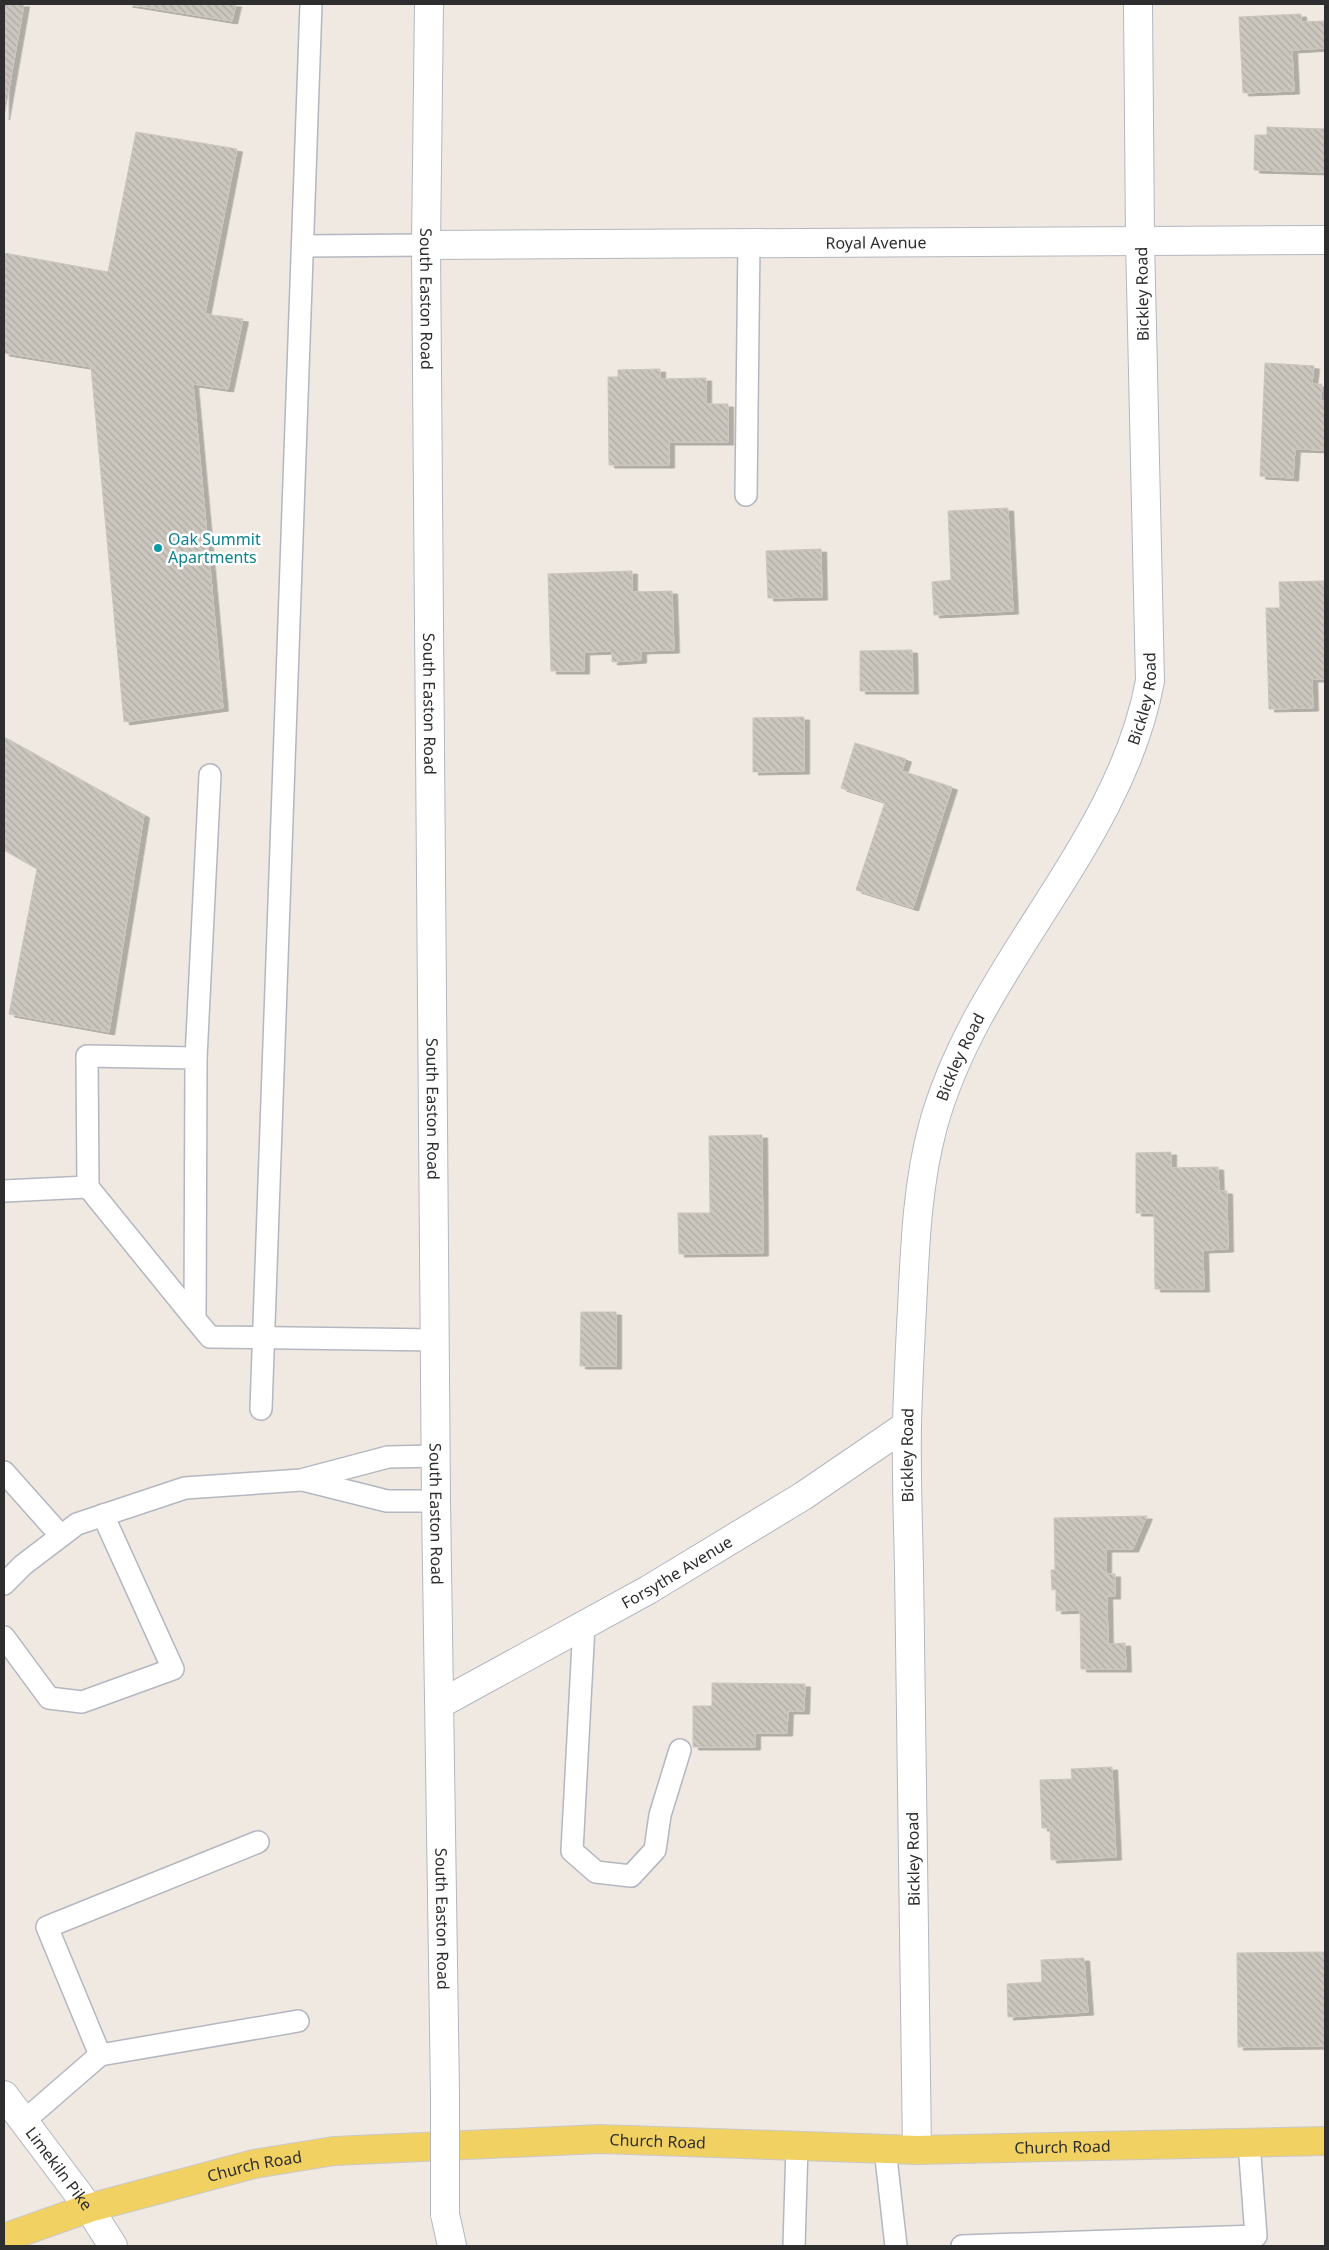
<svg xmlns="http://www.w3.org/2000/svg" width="1329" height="2250" viewBox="0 0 1329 2250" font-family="'Noto Sans',sans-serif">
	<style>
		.building { fill: url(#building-back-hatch); stroke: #cbc5ba; filter: url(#shadow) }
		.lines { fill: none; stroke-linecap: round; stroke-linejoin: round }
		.service-casing { stroke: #b4b7c1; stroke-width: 24 }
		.minor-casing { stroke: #b4b7c1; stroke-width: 30 }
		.secondary-casing { stroke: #b4b7c1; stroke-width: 30 }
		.primary-casing { stroke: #c9c9c9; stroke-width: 30 }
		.service { stroke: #fff; stroke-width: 21 }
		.minor { stroke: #fff; stroke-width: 28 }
		.secondary { stroke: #fff; stroke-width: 28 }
		.primary { stroke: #f2d163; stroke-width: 28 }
		.secondary-bridge-casing { stroke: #b4b7c1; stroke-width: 30; stroke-linecap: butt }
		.secondary-bridge { stroke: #fff; stroke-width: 28 }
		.culture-dot { fill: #0f9aa8; stroke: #fff; stroke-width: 2 }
		.labels { text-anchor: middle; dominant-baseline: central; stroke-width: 5; stroke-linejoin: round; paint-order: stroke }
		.street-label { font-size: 16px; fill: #2e2e2e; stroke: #fff }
		.culture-label { font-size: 16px; fill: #0d838f; stroke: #fff; text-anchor: start }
	</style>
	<defs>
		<pattern id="building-back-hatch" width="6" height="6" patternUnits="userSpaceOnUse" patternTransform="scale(1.25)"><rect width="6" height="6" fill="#cbc7bf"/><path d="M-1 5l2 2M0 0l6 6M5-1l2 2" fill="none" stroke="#afaba4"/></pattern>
		<filter id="shadow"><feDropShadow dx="5.5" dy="3" stdDeviation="0" flood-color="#0004"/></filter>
	</defs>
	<rect width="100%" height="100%" fill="#efe9e1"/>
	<g class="building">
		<path d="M4,4H24L4,117Z"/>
		<path d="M127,4H236L232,21Z"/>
		<path d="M1301,14V22L1325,21V48L1292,50L1294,91L1243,93L1239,17Z"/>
		<path d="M1267,127L1325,129V172L1254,170L1255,135H1267Z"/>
		<path d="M136,132L237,149L205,314L243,319L228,389L193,384L223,708L124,722L91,367L4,353V253L108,272Z"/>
		<path d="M1265,363L1314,366L1312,384H1322L1321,401H1325V450L1295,449L1293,478L1260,476Z"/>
		<path d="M660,369V379L706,378V404H728V442H669V465H609L608,377H618V370Z"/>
		<path d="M1008,508L1013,611L934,615L932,582L951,580L948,511Z"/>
		<path d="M821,549L822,597L768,598L766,551Z"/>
		<path d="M632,571V592L672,591L674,650L641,651V660L612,662V651L584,652V671H551L548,574Z"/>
		<path d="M1325,581L1324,679H1312L1313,708L1269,709L1266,608H1280L1279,582Z"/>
		<path d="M912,650L913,691H860V651Z"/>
		<path d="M804,717V771L753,772V718Z"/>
		<path d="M4,737L144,815L109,1032L9,1014L37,869L4,850Z"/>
		<path d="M855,743L906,759L902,771L952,787L913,908L856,890L885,802L841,788Z"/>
		<path d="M762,1135L763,1253L679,1254L678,1213H710L709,1136Z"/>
		<path d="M1171,1152V1168L1218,1167L1219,1191H1227L1228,1249L1203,1250L1204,1289H1155L1154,1213H1136V1153Z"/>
		<path d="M581,1312H616V1366H580Z"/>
		<path d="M1147,1516L1133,1549H1106V1574H1115V1596H1107L1108,1644L1125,1643L1126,1669H1081L1080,1610L1056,1611V1589L1052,1590L1051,1570H1055L1054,1518Z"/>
		<path d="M712,1683L805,1684L804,1711H788L787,1733H755V1747H693V1706H712Z"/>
		<path d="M1112,1767L1116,1857L1051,1860L1050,1828H1042L1040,1780L1072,1779L1071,1769Z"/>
		<path d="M1325,1947V2046L1238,2047L1237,1953L1325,1952Z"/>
		<path d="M1084,1958L1088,2012L1008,2017L1007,1984L1042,1982L1041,1960Z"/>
	</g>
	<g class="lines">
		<g class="service-casing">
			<g id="service">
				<path d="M303,246L426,245"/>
				<path d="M746,495L749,242"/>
				<path d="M196,1058L210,775"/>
				<path d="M4,1191L88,1187"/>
				<path d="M195,1319L196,1058L87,1056L88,1187L195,1319L210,1337L437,1340"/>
				<path d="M261,1409L311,4"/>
				<path d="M4,1472L61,1536"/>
				<path d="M303,1480L387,1501H436"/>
				<path d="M4,1584L23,1565L77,1524L185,1488L301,1480L388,1457L436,1456"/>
				<path d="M584,1625L572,1851L596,1872L631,1876L655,1850L660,1815L680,1750"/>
				<path d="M4,1637L49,1698L82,1702L173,1669L103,1515"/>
				<path d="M100,2055L298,2021"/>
				<path d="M24,2121L100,2055L47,1927L258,1842"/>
				<path d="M885,2149L896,2246"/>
				<path d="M794,2246L797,2146"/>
				<path d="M962,2246L1256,2236L1249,2143"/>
			</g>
		</g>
		<g class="minor-casing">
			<g id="minor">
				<path id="s1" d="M426,245L1325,240"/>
				<path id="s2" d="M440,1704L648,1590L803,1496L907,1425"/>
				<path id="s3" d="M917,2150C914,1956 911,1762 909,1568C908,1520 906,1471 907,1423C908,1385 910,1346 912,1308C915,1247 917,1185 933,1126C977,965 1119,847 1150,681L1140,239L1138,4"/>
			</g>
		</g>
		<g class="secondary-casing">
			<g id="secondary">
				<path id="s4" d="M429,4L426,245L436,1501L445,2094"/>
				<path id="s5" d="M4,2095L89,2208L113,2246"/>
				<path d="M445,2214L452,2246"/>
			</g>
		</g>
		<g class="primary-casing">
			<g id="primary">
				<path id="s6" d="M4,2238L89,2208L254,2164L334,2151L600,2139L917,2150L1325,2141"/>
			</g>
		</g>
		<use href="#service" class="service"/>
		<use href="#minor" class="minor"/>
		<use href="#secondary" class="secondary"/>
		<use href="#primary" class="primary"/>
		<g class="secondary-bridge-casing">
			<path id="secondary-bridge" d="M445,2094V2214"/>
		</g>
		<use href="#secondary-bridge" class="secondary-bridge"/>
	</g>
	<circle class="culture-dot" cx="158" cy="548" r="5"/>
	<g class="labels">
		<g class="street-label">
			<text stroke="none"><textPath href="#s1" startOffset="450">Royal Avenue</textPath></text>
			<text transform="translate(1142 294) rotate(-91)">Bickley Road</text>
			<text stroke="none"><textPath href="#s4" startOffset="295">South Easton Road</textPath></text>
			<text stroke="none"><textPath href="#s3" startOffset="1505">Bickley Road</textPath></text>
			<text stroke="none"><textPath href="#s4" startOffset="700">South Easton Road</textPath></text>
			<text stroke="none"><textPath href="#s3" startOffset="1100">Bickley Road</textPath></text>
			<text stroke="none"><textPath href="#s4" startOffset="1105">South Easton Road</textPath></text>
			<text stroke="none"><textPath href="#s3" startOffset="695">Bickley Road</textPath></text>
			<text stroke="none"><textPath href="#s4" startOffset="1510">South Easton Road</textPath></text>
			<text stroke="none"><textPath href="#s2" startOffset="271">Forsythe Avenue</textPath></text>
			<text transform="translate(913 1859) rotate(-91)">Bickley Road</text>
			<text stroke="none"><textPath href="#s4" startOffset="1915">South Easton Road</textPath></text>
			<text stroke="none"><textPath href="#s6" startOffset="666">Church Road</textPath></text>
			<text stroke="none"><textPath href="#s6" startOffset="1071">Church Road</textPath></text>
			<text stroke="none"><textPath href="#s6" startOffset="261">Church Road</textPath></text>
			<text stroke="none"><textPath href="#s5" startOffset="92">Limekiln Pike</textPath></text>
		</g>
		<g class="culture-label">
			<text x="168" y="539">Oak Summit<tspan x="168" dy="18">Apartments</tspan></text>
		</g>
	</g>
	<rect width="1329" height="2250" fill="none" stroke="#2e2e2e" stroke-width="10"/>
</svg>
